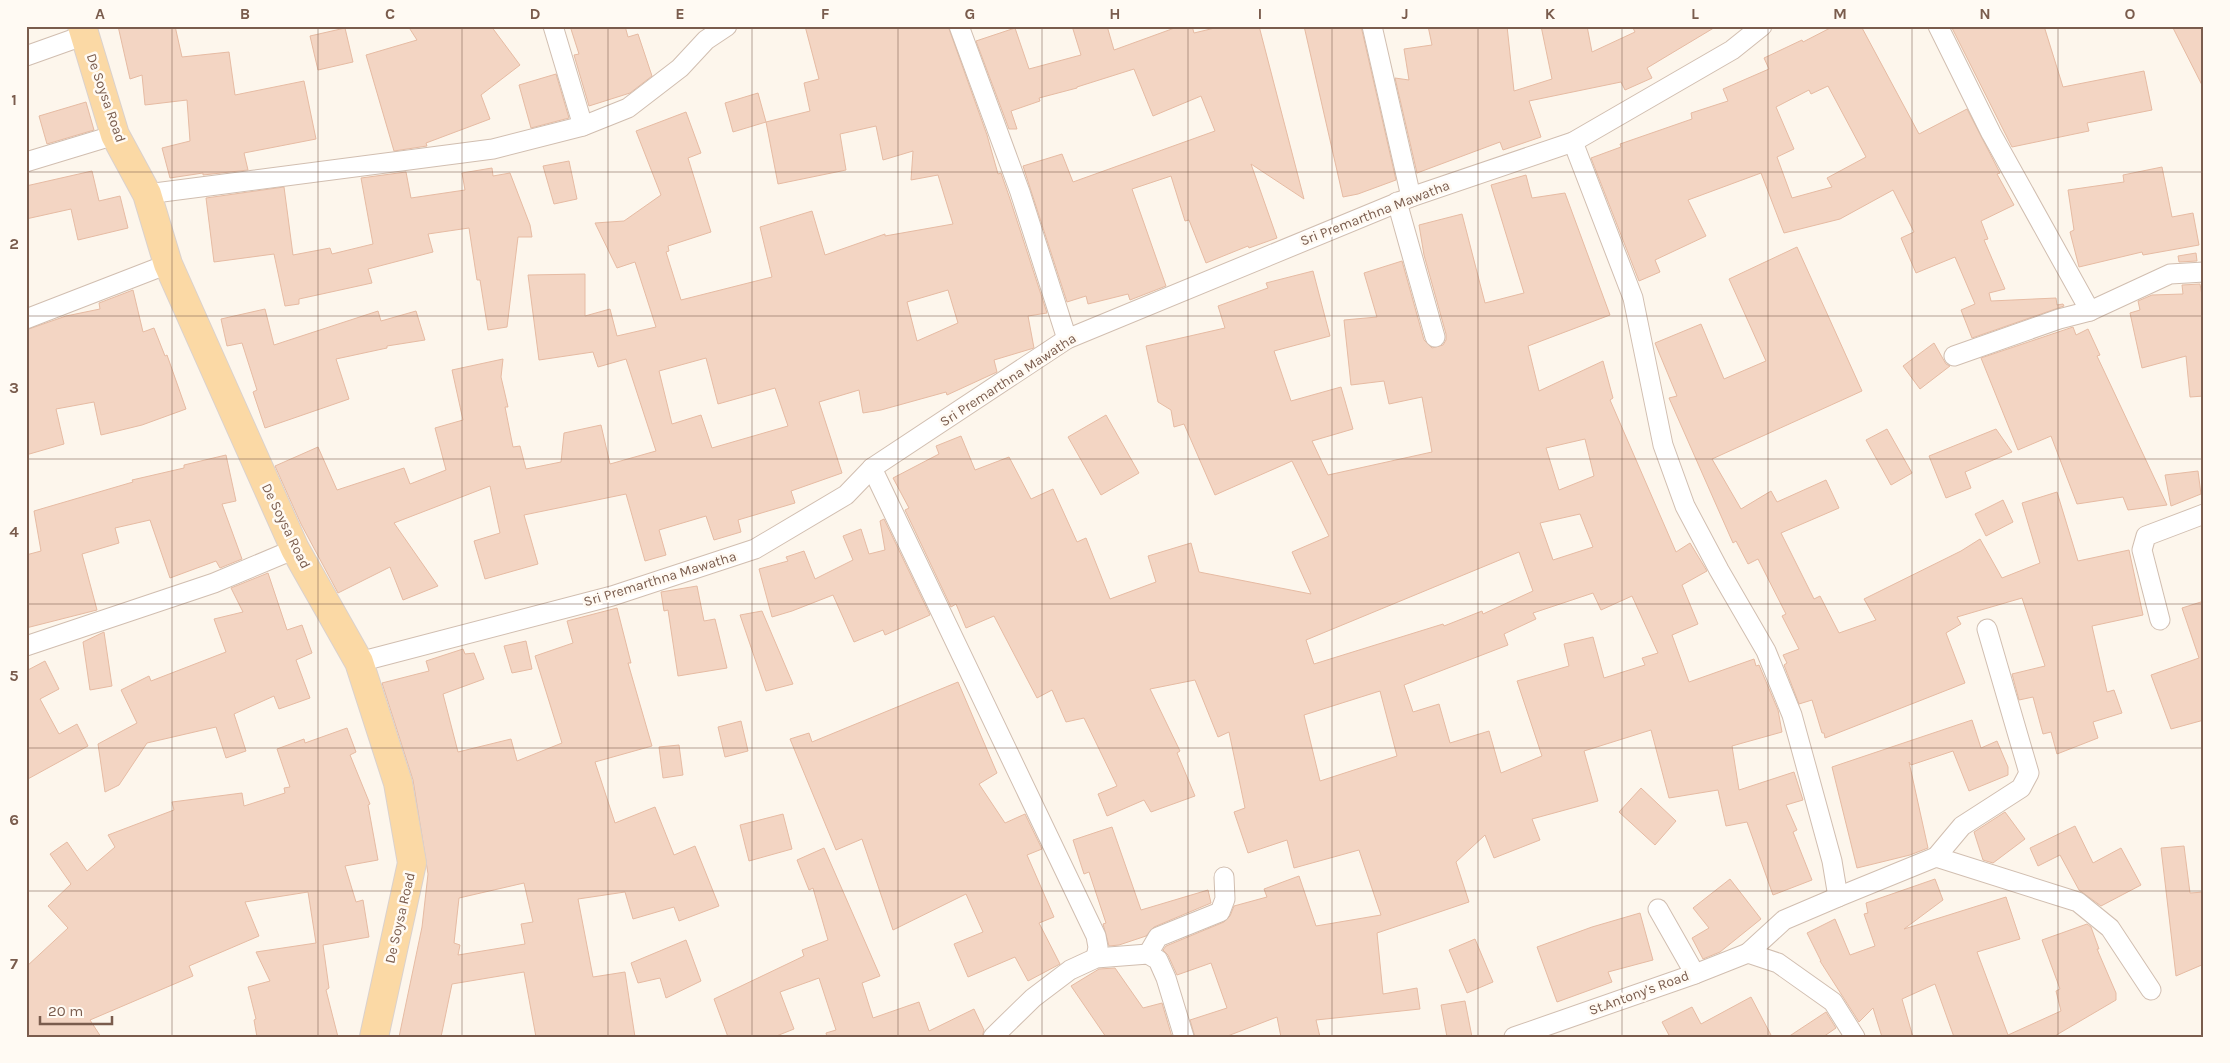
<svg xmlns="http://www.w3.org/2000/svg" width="2230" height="1063" viewBox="0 0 2230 1063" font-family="Karla,sans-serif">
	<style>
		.building { fill: #f3d5c3; stroke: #e6bba3; fill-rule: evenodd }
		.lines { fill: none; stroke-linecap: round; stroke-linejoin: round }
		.street-casing { stroke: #d1beb0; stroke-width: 21 }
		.primary-casing { stroke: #dad1cd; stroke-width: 30 }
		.street { stroke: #fff; stroke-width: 19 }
		.primary { stroke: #fbd9a5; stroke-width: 28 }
		.grid { fill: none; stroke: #7a5c4d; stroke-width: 1; stroke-opacity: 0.55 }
		.labels { text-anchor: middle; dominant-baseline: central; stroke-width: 5; stroke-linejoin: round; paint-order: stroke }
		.street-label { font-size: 14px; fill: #7a5c4d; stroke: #fffaf3 }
		.neatline { fill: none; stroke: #7a5c4d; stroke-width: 2 }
		.grid-label { font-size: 16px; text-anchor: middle; font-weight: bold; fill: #7a5c4d }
	</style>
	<rect width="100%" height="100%" fill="#fdf6ec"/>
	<g class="building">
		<path d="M118,26H175L182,57L229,52L235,95L304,81L316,139L244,153L248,170L203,175V173L170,178L162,148L190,141L187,100L145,105L142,75L130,79Z"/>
		<path d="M408,26H491L520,65L481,95L490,119L426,143L427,146L394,151L366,55L417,40Z"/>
		<path d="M570,26H625L628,37L638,34L652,76L630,93L589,106L574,55L579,54Z"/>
		<path d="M805,26H948L987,135L998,174L1001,173L1009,196L1047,313L1028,316L1034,348L994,360L997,372L947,395L946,392L881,410L863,413L859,390L819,402L842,473L791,491L795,503L738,520L741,532L714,540L706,516L659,530L666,555L645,561L626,494L524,515L538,564L485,579L474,541L500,533L490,486L394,523L438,586L403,600L390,567L338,593L301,524L275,466L318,447L337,490L404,468L410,484L446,470L435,428L463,420L452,370L503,359L501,377L508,407H505L513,447L520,446L526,469L561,462L564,433L601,425L610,464L656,451L626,359L598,367L593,352L539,360L528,275L585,274V316L610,309L617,336L656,327L635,262L617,268L595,223L624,221L661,195L636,131L686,112L701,153L688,158L711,232L668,246L669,251L666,252L681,300L772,277L760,227L812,211L825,255L885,234V236L953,224L938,175L911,180L913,151L883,160L876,126L840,134L846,170L778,184L766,122L733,132L725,103L758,93L766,122L810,111L804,83L819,79ZM948,290L958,323L917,341L907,302ZM706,358L718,404L775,388L788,426L712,448L701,415L672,424L659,371Z"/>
		<path d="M1072,26H1107L1114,50L1180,26H1192L1194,33L1223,26H1259L1304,199L1251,164L1277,238L1249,248L1248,246L1206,263L1189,220L1185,221L1171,176L1132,189L1166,286L1130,300L1128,294L1088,304L1086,296L1067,302L1023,166L1062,154L1073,182L1215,131L1201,96L1153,116L1134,69L1077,87V88L1039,98L1040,101L1011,111L1017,129H1009L976,41L1015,28L1029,69L1081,55Z"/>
		<path d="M1304,26H1361L1396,180L1358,194L1343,197Z"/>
		<path d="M1428,26H1507L1514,91L1552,79L1541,26H1587L1592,52L1635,32L1632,26H1717L1647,68L1652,78L1625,90L1621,82L1529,101L1541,137L1503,150L1500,142L1417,173L1395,78L1409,80L1404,49L1432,45Z"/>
		<path d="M1834,26H1861L1919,134L1967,109L2000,173L1997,174L2014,205L1981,221L1988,239L1984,240L2005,289L1989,293L1991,301L2056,298L2057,305L2063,304L2064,306L1972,338L1961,310L1975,304L1955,257L1916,273L1901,238L1914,232L1893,190L1840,219L1784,233L1761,173L1688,200L1706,236L1655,260L1660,272L1639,281L1591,158L1621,147L1620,144L1692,119L1691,113L1728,101L1723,89L1769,69L1764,58L1802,40L1803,42ZM1828,86L1866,157L1827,178L1832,187L1792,198L1777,157L1794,149L1776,107L1809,90L1811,94Z"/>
		<path d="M1951,26H2044L2063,87L2144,71L2152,110L2087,123L2089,131L2012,147Z"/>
		<path d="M2172,26H2204V89Z"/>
		<path d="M345,28L353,62L318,70L310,36Z"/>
		<path d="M556,74L569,118L531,128L519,85Z"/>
		<path d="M86,102L94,130L47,144L39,116Z"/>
		<path d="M569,161L577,199L554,204L543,166Z"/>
		<path d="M2162,167L2172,217L2193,213L2199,245L2143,255L2142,252L2079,267L2070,232L2074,230L2068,190L2124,182L2123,175Z"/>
		<path d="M492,168L493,176L510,173L530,225L532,237H518L507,327L488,330L480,280H477L469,228L428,234L433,252L368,269L372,283L299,299V304L285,306L274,254L214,262L206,198L284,187L293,255L330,248L332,254L373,244L361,178L406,172L411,198L465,190L462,173Z"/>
		<path d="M92,171L99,201L120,196L128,228L78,240L71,209L26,219V186Z"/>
		<path d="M1526,175L1532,198L1565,193L1610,315L1528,346L1539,391L1603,361L1613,398L1610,400L1676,552L1690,543L1707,571L1682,585L1698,624L1672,635L1689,682L1754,659L1756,666L1759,665L1778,710L1782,732L1732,746L1739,790L1794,772L1803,800L1786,805L1797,830L1793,832L1812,880L1773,895L1747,822L1726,826L1718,790L1669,798L1651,730L1584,751L1598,801L1532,819L1540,840L1494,858L1485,835L1456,862L1469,902L1377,933L1383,994L1417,988L1420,1009L1316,1020L1320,1037H1281L1277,1017L1225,1037H1195L1190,1020L1227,1008L1211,963L1177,975L1168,955L1163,950L1166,946L1224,922L1230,916L1234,906L1267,897L1264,889L1299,876L1316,926L1381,915L1359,850L1294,868L1287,840L1248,853L1234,812L1245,808L1229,732L1218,737L1195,680L1150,689L1180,751L1177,753L1195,796L1151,812L1144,800L1107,816L1098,794L1117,786L1084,718L1066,722L1052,690L1037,698L994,616L966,628L956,604L951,607L905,510L909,508L893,478L939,454L936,446L961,436L975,470L1009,457L1031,499L1053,489L1077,542L1086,538L1110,599L1156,582L1148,556L1191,543L1199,572L1311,594L1292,552L1329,536L1292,461L1215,495L1184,424L1174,427L1171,410L1158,402L1146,346L1225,328L1218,306L1268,288L1266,283L1313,271L1330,336L1274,351L1291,401L1341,387L1353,429L1312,441L1328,475L1432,452L1422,397L1389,404L1384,381L1351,385L1344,320L1377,317L1364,273L1402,261L1424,340L1432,348L1443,345L1446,340V334L1424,255L1419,225L1462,214L1485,303L1524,293L1491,185ZM1585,439L1594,476L1559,490L1546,448ZM1580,514L1593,547L1553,560L1540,523ZM1519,552L1533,591L1483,614L1482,611L1444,626L1443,624L1314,664L1306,640ZM1593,593L1601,610L1632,596L1658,653L1642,658L1645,665L1604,678L1593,637L1564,644L1569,666L1517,681L1542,756L1501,773L1489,731L1450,743L1439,704L1413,712L1404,685L1508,645L1504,634L1536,619L1533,613ZM1380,691L1397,756L1320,781L1304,715Z"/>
		<path d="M1797,247L1862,391L1712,459L1741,509L1771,491L1777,502L1826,480L1839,508L1781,533L1814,599L1820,596L1839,633L1876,620L1864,599L1961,551L1980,539L2002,578L2040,563L2022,503L2057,492L2078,561L2129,550L2143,615L2092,626L2107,692L2114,690L2122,713L2093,722L2098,738L2057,754L2051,732L2043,734L2033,697L2019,700L2012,674L2045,666L2022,598L1957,617L1961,624L1946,633L1965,683L1825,738L1824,733H1822L1812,700L1799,704L1784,665L1787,663L1783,655L1799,649L1782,616L1786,614L1758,559L1748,564L1736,541L1733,543L1669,398L1677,396L1655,343L1701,324L1724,379L1766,361L1729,279Z"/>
		<path d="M2196,253L2197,261L2179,262L2178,256Z"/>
		<path d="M2200,284L2204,307V396L2190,397L2186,356L2142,368L2130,313L2140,310L2138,301L2152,295L2183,294L2182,285Z"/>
		<path d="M133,290L143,332L154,328L165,356L167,355L186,409L142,425L101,435L94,402L56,409L64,444L26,455V330L66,316L100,309L99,303Z"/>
		<path d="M265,309L274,345L378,311L381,321L416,311L425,340L387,346V348L336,359L349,399L265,428L253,392L257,390L242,343L227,346L221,319Z"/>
		<path d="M2073,327L2076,335L2088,329L2100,355L2097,356L2167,505L2128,510L2123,497L2077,504L2051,436L2018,450L1981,358Z"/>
		<path d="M1934,343L1946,364L1950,366L1920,389L1903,366Z"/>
		<path d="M1106,415L1139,473L1101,495L1068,437Z"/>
		<path d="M1887,429L1912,473L1891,485L1866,440Z"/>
		<path d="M1996,429L2012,452L1965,472L1971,488L1946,498L1929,456Z"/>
		<path d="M226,455L236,501L222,504L242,559L220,568L216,561L170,578L150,520L115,528L119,543L82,554L97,610L26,628V555L41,551L34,511L133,482L132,480L184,468V465Z"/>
		<path d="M2198,471L2201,494L2171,506L2165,475Z"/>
		<path d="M2003,500L2013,522L1986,536L1975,514Z"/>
		<path d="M884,519L930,615L885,635L883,630L854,642L833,595L792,611L772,617L759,569L788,561L786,557L804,551L815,579L853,560L843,536L861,529L869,554L885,550L880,521Z"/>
		<path d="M268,573L287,630L302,625L312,653L296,660L310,698L279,709L274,696L234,714L246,751L226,758L216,727L147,743L119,785L105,792L98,744L137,723L121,690L149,676L151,681L226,652L214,619L243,612L231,588Z"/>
		<path d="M697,586L704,621L715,619L727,668L678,676L668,610L664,611L661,592Z"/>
		<path d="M2204,601V720L2171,729L2151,675L2199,658L2182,608Z"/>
		<path d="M617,608L631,663H628L652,746L595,762L615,823L655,807L674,855L695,846L719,906L679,921L674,907L633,919L625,892L578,899L593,977L625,972L635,1037H536L524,972L452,984L441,1037H399L422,927L428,874L413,780L382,683L429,671L426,661L463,649L465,654L474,653L484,679L443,694L458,752L511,739L517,761L562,743L535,656L573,643L567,621ZM524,883L533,922L521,924L525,944L458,955L460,945L454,943L459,898Z"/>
		<path d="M762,611L793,684L766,691L740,615Z"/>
		<path d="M104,632L112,686L90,690L83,642Z"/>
		<path d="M526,641L532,669L512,673L504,646Z"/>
		<path d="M45,661L59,689L40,699L59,734L77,724L88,746L26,780V671Z"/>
		<path d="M958,682L997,773L979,784L1005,823L1025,814L1042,849L1027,855L1054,917L1039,923L1060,964L1028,981L1015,957L968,977L954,944L983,932L966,894L893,930L862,839L836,850L790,739L809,733L812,742Z"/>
		<path d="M1972,720L1981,748L1997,741L2008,767V775L1969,791L1953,751L1911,765L1909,762L1928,848L1910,855L1857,868L1832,767Z"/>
		<path d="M741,721L748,751L725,757L718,727Z"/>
		<path d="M347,728L356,752L350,755L370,804L368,805L378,860L345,866L356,902L363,900L369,937L323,945L329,988L326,990L338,1037H257L254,1020L256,1019L248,987L270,981L256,952L316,943L308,892L245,902L259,936L189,966L193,976L90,1020L101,1037H26V967L68,928L48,906L71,884L50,854L67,842L87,871L115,847L108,835L174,810L172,802L242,793L244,806L285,793L284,788L290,787L277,749L304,739L305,743Z"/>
		<path d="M679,745L683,775L663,778L659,747Z"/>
		<path d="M1641,788L1676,821L1655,845L1619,812Z"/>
		<path d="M2005,812L2025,839L1993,863L1983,860L1974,832Z"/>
		<path d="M783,814L792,849L749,861L740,825Z"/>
		<path d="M2075,826L2093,863L2121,848L2141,885L2101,906L2079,890L2060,855L2038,866L2030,848Z"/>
		<path d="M1112,827L1141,910L1208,890L1211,903L1154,927L1146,936L1119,945L1109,946L1103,924L1106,923L1089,872L1084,874L1073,840Z"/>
		<path d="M2184,846L2190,893L2204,892V964L2176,976L2161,848Z"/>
		<path d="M824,848L880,976L862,983L873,1018L919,1002L929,1031L974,1009L984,1030L982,1037H827L826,1033L836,1030L819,978L780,992L794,1029L774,1037H728L714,999L804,956L802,950L828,940L813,888L809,890L797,860Z"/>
		<path d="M1730,879L1761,919L1720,952L1703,959L1692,938L1709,928L1693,908Z"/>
		<path d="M1935,879L1943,900L1904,929L2006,897L2020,939L1977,952L2008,1035L2061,1011L2056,991L2060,989L2042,940L2087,924L2091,927L2099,949H2097L2116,993V1000L2053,1037H1954L1935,984L1902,999L1913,1037H1882L1873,1008L1859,1022L1820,961H1821L1807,933L1835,919L1850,955L1875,946L1864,914L1868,913L1866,903Z"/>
		<path d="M1640,913L1653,960L1608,972L1612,982L1557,1002L1537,947L1592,927Z"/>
		<path d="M1475,939L1493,982L1467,993L1449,950Z"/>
		<path d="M686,940L701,981L666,998L660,978L638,983L631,963Z"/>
		<path d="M1115,968L1143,1008L1162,1003L1172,1037H1106L1071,986L1099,969Z"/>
		<path d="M1751,997L1772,1037H1670L1662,1022L1692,1007L1701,1024Z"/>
		<path d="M1465,1001L1472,1037H1447L1441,1005Z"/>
		<path d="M1826,1012L1836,1028L1823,1037H1788Z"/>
	</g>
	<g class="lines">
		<g class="street-casing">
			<g id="street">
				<path d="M553,26L583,126"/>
				<path d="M959,26L1020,192L1067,339"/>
				<path d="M1372,26L1411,197"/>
				<path d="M1938,26L1991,133L2090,311"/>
				<path d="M26,56L85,35"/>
				<path d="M1573,142L1633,298L1663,445L1685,506L1719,570L1766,651L1792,715L1832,861L1838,897L1784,920L1748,953"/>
				<path d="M26,162L115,135"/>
				<path d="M147,194L493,149L583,126L628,108L680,68L706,40L727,26"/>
				<path d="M1397,202L1435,337"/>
				<path d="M26,319L168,264"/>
				<path d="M1954,356L2059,319L2090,311L2170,274L2204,272"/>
				<path d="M872,468L1096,936L1098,947L1096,958"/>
				<path d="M2160,620L2142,550L2146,536L2204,514"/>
				<path d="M26,646L214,583L295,549"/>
				<path d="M359,662L612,596L755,549L846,495L872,468L1067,339L1411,197L1573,142L1732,50L1762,26"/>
				<path d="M1936,857L1962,826L2021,788L2029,773L1987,629"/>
				<path d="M1838,897L1936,857L2078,902L2110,928L2151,990"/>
				<path d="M1148,954L1158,937L1220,912L1225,899L1224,877"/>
				<path d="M1695,974L1748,953L1778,963L1833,1002L1855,1037"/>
				<path d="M993,1037L1033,998L1070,970L1096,958L1148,954L1158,960L1166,978L1184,1037"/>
				<path d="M1514,1037L1695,974L1658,909"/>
			</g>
		</g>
		<g class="primary-casing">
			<path id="primary" d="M82,26L115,135L147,194L168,264L295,549L359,662L398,783L412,863L374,1037"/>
		</g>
		<use href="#street" class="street"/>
		<use href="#primary" class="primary"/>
	</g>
	<path class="grid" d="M172,26V1037M318,26V1037M462,26V1037M608,26V1037M752,26V1037M898,26V1037M1042,26V1037M1188,26V1037M1332,26V1037M1478,26V1037M1622,26V1037M1768,26V1037M1912,26V1037M2058,26V1037M26,172H2204M26,316H2204M26,459H2204M26,604H2204M26,748H2204M26,891H2204"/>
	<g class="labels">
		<g class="street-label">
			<text transform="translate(106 98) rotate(71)">De Soysa Road</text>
			<text transform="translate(1375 213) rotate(-21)">Sri Premarthna Mawatha</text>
			<text transform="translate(1008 380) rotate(-33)">Sri Premarthna Mawatha</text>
			<text transform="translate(286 526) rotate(64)">De Soysa Road</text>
			<text transform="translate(660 579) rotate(-17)">Sri Premarthna Mawatha</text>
			<text transform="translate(400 918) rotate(-77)">De Soysa Road</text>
			<text transform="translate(1639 993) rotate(-20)">St.Antony's Road</text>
		</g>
	</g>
	<rect width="2230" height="1063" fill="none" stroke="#fffaf3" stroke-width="55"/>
	<path d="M40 1016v8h72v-8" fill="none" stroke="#7a5c4d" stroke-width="2.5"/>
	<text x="48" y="1016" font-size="15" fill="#7a5c4d" stroke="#fffaf3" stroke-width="4" paint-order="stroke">20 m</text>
	<rect x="28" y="28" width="2174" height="1008" class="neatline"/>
	<g class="grid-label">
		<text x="100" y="19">A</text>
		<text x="245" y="19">B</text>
		<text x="390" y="19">C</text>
		<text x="535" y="19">D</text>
		<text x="680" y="19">E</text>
		<text x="825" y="19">F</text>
		<text x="970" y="19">G</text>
		<text x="1115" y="19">H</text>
		<text x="1260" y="19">I</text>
		<text x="1405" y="19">J</text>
		<text x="1550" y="19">K</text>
		<text x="1695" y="19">L</text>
		<text x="1840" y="19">M</text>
		<text x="1985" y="19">N</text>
		<text x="2130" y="19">O</text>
		<text x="14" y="105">1</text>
		<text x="14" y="249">2</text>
		<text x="14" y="393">3</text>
		<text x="14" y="537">4</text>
		<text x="14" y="681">5</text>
		<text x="14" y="825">6</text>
		<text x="14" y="969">7</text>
	</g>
</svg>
